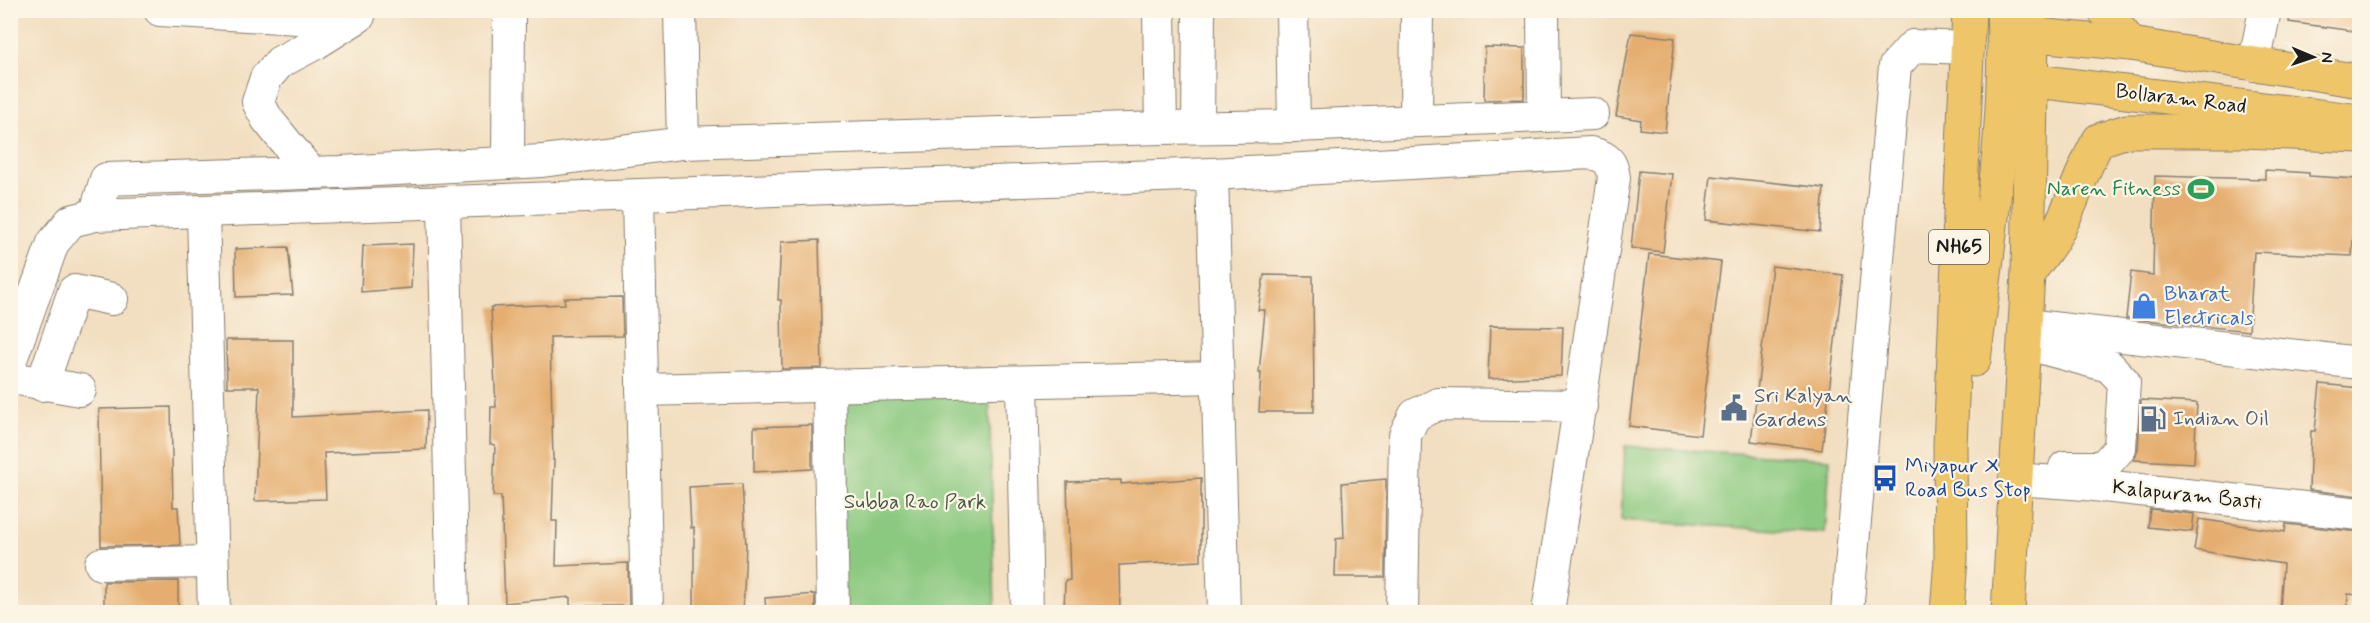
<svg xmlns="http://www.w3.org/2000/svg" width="2370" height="623" viewBox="0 0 2370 623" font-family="Mynerve,sans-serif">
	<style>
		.green { fill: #8bc980; stroke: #54724e; stroke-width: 1.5 }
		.building { fill: #e5ae70 }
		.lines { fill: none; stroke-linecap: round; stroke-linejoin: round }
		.minor-casing { stroke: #877d6e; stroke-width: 34 }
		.major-casing { stroke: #877d6e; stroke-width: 35 }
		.highway-casing { stroke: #877d6e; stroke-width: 35 }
		.minor { stroke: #fff; stroke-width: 32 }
		.major { stroke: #eec569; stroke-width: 33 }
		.highway { stroke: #eec569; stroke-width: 33 }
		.labels { text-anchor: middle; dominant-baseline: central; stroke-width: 4.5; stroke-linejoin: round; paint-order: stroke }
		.shield { fill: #fcf5e5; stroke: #5f5d58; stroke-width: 1.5 }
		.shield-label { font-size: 20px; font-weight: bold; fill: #1c1c1c }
		.street-label { font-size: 21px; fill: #1c1c1c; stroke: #fcf5e5 }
		.leisure-label { font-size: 21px; fill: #27864d; stroke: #fcf5e5; text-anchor: end }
		.shop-label { font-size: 21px; fill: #366cbe; stroke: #fcf5e5; text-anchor: start }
		.service-label { font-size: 21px; fill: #4e5e75; stroke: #fcf5e5; text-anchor: start }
		.transit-label { font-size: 21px; fill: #164399; stroke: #fcf5e5; text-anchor: start }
		.park-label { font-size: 21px; fill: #43593f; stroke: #fcf5e5 }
	</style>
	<rect width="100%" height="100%" fill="#fcf5e5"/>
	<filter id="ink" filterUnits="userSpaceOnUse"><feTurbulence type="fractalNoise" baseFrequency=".0167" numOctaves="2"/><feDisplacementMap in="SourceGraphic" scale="12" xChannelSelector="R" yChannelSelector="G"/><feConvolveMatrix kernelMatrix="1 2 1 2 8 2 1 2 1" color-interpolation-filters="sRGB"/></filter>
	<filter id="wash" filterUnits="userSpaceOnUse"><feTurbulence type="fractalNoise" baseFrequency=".008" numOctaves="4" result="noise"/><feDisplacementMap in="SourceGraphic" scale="24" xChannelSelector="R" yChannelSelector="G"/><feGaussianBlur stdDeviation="1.35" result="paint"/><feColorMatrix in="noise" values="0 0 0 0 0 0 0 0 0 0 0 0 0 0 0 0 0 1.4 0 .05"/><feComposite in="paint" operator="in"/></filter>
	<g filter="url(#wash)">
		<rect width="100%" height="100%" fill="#f2dec0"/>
		<g class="green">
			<path d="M989,387L995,612H841L835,391Z"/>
			<path d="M1625,446L1830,459L1825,533L1621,520Z"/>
		</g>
		<g id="blocks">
			<g class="building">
				<path d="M2290,10H2360V32L2289,22Z"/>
				<path d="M1631,33L1675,38L1665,132L1640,129L1641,120L1616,116Z"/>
				<path d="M1485,47L1524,48V99L1484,100Z"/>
				<path d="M2265,170L2309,173V176L2357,179L2352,256L2254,252L2249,331L2126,318L2131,272L2153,275L2155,176L2265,179Z"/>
				<path d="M1639,171L1672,174L1663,252L1631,248Z"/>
				<path d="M1711,176L1824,188L1820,232L1706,220Z"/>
				<path d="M819,240L822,368L782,369L781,300H778L781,242Z"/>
				<path d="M413,244L411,288L361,292L363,246Z"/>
				<path d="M288,247L293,295L236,297L235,249Z"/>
				<path d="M1649,254L1721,262L1700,435L1629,426Z"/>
				<path d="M1772,266L1843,275L1822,450L1751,441Z"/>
				<path d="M1264,275L1313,276L1314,412H1259L1261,373H1259L1265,310H1258Z"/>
				<path d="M622,297L623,336L550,337L553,460H554L552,521H557L556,566L628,563L629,606H570V597L505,603L501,496H493L495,445L490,444L491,407H496L491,307L565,304L564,298Z"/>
				<path d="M1490,326L1563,327L1561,376L1488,379Z"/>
				<path d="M226,340H293V417L427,410L426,449L324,453L326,499L255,501L259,387H227Z"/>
				<path d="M2320,384L2360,388V496L2309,490L2311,431H2315Z"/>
				<path d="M2141,400L2197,403L2194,463L2134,460L2138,449Z"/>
				<path d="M171,407L173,507H178L180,545L101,546L99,409Z"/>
				<path d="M812,425V469L754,472V427Z"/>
				<path d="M1201,478V561L1119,565L1120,612H1064L1065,581L1070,580L1067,482L1121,480V484Z"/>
				<path d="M1386,479L1385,577H1335L1336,539L1344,538L1342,483Z"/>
				<path d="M742,484L746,546L743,612H694V527L691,528L689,487Z"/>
				<path d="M2150,509L2194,514L2192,532L2148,527Z"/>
				<path d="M2199,519L2285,532L2286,524L2360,532V595L2348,594L2347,612H2280L2283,564L2194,550Z"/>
				<path d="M178,581V612H104V582Z"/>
				<path d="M815,594V612H766L765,598Z"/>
			</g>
		</g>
	</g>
	<g filter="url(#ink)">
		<use href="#blocks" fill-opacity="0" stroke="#877d6e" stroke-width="1.5"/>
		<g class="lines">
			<g class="minor-casing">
				<g id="minor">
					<path d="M160,10L314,19L357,16"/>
					<path d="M1159,10L1161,128"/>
					<path d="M1292,10L1294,126"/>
					<path d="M1543,10L1544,116"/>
					<path d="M2254,65L2265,10"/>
					<path d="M1416,120L1417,10"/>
					<path d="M1198,127L1199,10"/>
					<path d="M683,143L1161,128L1294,126L1593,114"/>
					<path d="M508,163L509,10"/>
					<path d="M310,172L267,119L258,102L266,78L280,62L316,43L359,16"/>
					<path d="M1212,174L1224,612"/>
					<path d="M638,196L647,612"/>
					<path d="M444,204L453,612"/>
					<path d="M203,213L214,612"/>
					<path d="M95,215L106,179L340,172L542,161L683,143L680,10"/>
					<path d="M2025,325L2360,363"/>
					<path d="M2024,343L2109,366L2124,382L2120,448L2103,467H2065"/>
					<path d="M10,362L53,243L71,221L95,215L1212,174L1591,153C1608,157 1612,162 1614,178L1548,612"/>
					<path d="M23,380L80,390"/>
					<path d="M1022,382L1027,612"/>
					<path d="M42,385L74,291L112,299"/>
					<path d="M829,386L833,612"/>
					<path d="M642,390L1218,377"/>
					<path d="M2015,479L2085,484L2360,514"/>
					<path d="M101,564L212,562"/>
					<path d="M1402,612L1405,435L1415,415L1438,404L1581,406"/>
					<path d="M1847,612L1895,66L1913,46L1968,48"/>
				</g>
			</g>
			<g class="major-casing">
				<g id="major">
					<path d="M2005,32L2131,44L2360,81"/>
					<path d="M2004,77L2360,121"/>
				</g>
			</g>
			<g class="highway-casing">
				<g id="highway">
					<path d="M2104,10L2131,44"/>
					<path d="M2028,274C2036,262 2046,251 2053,239C2072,208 2080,172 2099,140L2127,131H2244L2360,136"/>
					<path d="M1974,360C1988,245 2008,127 2003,10"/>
					<path d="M1947,612L1951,559L1950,445L1969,10"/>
					<path d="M2008,612L2028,274L2032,35L2029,10"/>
				</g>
			</g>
			<use href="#minor" class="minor"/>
			<use href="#major" class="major"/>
			<use href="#highway" class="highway"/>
		</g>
	</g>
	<defs>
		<g id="stadium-bare" transform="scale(2.07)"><path d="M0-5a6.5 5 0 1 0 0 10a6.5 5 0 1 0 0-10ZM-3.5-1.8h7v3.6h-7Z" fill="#2e9e5b" stroke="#fcf5e5" stroke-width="2.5" paint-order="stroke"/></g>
		<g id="shop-bare" transform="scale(2.07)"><path d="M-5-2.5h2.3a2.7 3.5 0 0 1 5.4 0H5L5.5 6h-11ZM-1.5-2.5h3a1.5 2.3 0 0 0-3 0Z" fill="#3f7fe0" stroke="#fcf5e5" stroke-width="2.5" paint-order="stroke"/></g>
		<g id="civic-bare" transform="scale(2.07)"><path d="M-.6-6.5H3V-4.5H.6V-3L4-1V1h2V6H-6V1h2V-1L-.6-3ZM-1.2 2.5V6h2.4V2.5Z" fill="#5c6f8a" stroke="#fcf5e5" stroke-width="2.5" paint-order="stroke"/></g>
		<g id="fuel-bare" transform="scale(2.07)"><path d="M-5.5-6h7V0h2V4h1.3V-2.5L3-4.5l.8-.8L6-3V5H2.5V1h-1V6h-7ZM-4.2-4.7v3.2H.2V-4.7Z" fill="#5c6f8a" stroke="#fcf5e5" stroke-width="2.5" paint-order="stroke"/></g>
		<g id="bus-bare" transform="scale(2.07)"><path d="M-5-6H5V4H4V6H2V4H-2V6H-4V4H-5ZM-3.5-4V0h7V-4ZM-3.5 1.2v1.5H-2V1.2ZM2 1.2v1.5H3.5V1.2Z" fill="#1a4fb4" stroke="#fcf5e5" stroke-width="2.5" paint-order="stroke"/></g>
	</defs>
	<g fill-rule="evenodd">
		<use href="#stadium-bare" x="2201" y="189"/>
		<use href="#shop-bare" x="2144" y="306"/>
		<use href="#civic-bare" x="1734" y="408"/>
		<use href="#fuel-bare" x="2153" y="419"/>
		<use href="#bus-bare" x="1885" y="478"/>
	</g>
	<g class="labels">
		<rect class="shield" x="1929" y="230" width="60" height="34" rx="4.5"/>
		<g class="shield-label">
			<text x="1959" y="247">NH65</text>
		</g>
		<g class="street-label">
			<text transform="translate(2181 99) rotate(7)">Bollaram Road</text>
			<text transform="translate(2187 495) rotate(6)">Kalapuram Basti</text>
		</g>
		<g class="leisure-label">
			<text x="2181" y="189">Naren Fitness</text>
		</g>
		<g class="shop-label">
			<text x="2164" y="294">Bharat<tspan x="2164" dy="24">Electricals</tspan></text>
		</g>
		<g class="service-label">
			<text x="1754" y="396">Sri Kalyan<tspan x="1754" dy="24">Gardens</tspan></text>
			<text x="2173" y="419">Indian Oil</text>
		</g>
		<g class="transit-label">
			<text x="1905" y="466">Miyapur X<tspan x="1905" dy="24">Road Bus Stop</tspan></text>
		</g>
		<g class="park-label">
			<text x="915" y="502">Subba Rao Park</text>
		</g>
	</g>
	<rect width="2370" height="623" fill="none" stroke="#fcf5e5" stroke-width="36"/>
	<g transform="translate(2313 57) rotate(92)" stroke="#fcf5e5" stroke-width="4.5" paint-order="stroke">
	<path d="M0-4.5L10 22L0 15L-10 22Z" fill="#1c1c1c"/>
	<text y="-9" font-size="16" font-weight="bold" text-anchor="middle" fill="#1c1c1c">N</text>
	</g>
</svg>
